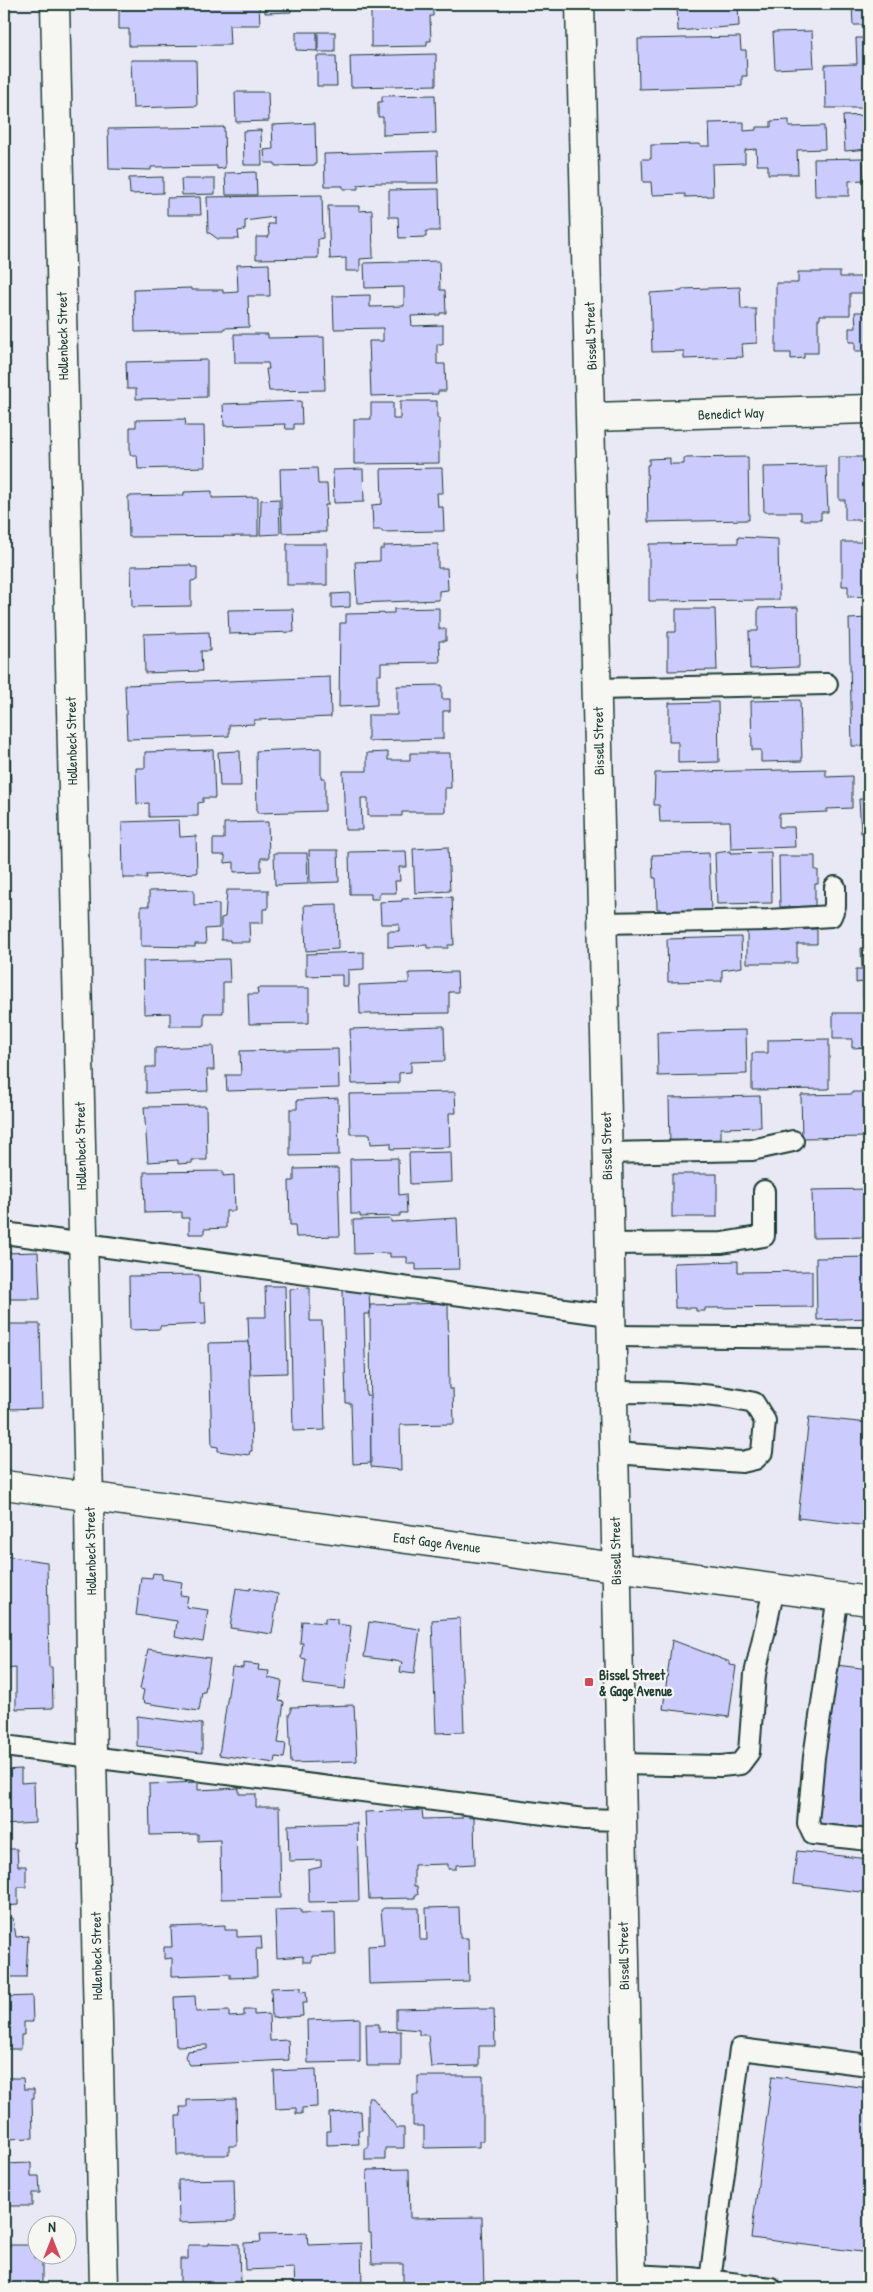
<svg xmlns="http://www.w3.org/2000/svg" width="873" height="2292" viewBox="0 0 873 2292" font-family="'Patrick Hand',sans-serif">
	<style>
		.building { fill: #cccbfe; stroke: #1f3d34 }
		.lines { fill: none; stroke-linecap: round; stroke-linejoin: round }
		.lane-casing { stroke: #1f3d34; stroke-width: 24 }
		.street-casing { stroke: #1f3d34; stroke-width: 31 }
		.secondary-casing { stroke: #1f3d34; stroke-width: 31 }
		.lane { stroke: #f6f6f2; stroke-width: 20 }
		.street { stroke: #f6f6f2; stroke-width: 28 }
		.secondary { stroke: #f6f6f2; stroke-width: 28 }
		.poi-dot { fill: #d1495b; stroke: #f6f6f2; stroke-width: 2 }
		.labels { text-anchor: middle; dominant-baseline: central; stroke-width: 4.5; stroke-linejoin: round; paint-order: stroke }
		.street-label { font-size: 14px; fill: #1f3d34; stroke: #f6f6f2 }
		.poi-label { font-size: 14px; font-weight: bold; fill: #1f3d34; stroke: #f6f6f2; text-anchor: start }
	</style>
	<rect width="100%" height="100%" fill="#e9e9f6"/>
	<filter id="ink" filterUnits="userSpaceOnUse"><feTurbulence type="fractalNoise" baseFrequency=".02" numOctaves="2"/><feDisplacementMap in="SourceGraphic" scale="10" xChannelSelector="R" yChannelSelector="G"/><feConvolveMatrix kernelMatrix="1 2 1 2 8 2 1 2 1" color-interpolation-filters="sRGB"/></filter>
	<g filter="url(#ink)">
		<g class="building">
			<path d="M167,4H259L260,25H229L230,45L129,46V29H119V5Z"/>
			<path d="M265,4H291V12L265,13Z"/>
			<path d="M371,4H433V16H430L431,41H427V46L371,47Z"/>
			<path d="M689,4H738L739,26L678,31L677,6H690Z"/>
			<path d="M852,4H869V25H853Z"/>
			<path d="M812,31L814,67L775,69L773,32Z"/>
			<path d="M296,32H317V51L296,50Z"/>
			<rect x="318" y="32" width="17" height="20"/>
			<path d="M740,37L741,50H746L747,76H742V86L639,89L638,39Z"/>
			<path d="M856,38H869V108H826L825,65L857,64Z"/>
			<path d="M436,54V85L351,87L350,56Z"/>
			<path d="M317,56H336L337,86H317Z"/>
			<path d="M131,60H196L197,106L133,108Z"/>
			<path d="M235,92H268L269,121L236,122Z"/>
			<path d="M435,95L436,133L383,135V117H378V102H382V96Z"/>
			<path d="M869,115V149L845,151L843,116Z"/>
			<path d="M789,120V127L824,126L825,149L797,150L798,174H768V165H757L756,149L745,150V163L712,164L713,196L685,197V194L652,195L651,182H643L642,159H651V145L700,144L701,146H710L709,123L744,122V131L756,130V127H771V121Z"/>
			<path d="M315,123L316,165L275,166V163H265L264,150L273,149L272,125Z"/>
			<path d="M224,127L225,168L217,169V166L151,167V170L109,169L108,129Z"/>
			<path d="M261,130L262,165H244L243,131Z"/>
			<path d="M437,151L438,183H376L358,185V189H343V186H325L324,154Z"/>
			<path d="M863,158L864,180L849,181V196H815L814,159Z"/>
			<path d="M256,172L257,195H226L225,173Z"/>
			<path d="M163,177V193L130,194L129,178Z"/>
			<path d="M181,179H215V194L182,195Z"/>
			<path d="M439,189L440,231H426V237L399,238L398,217H389V190Z"/>
			<path d="M322,195L323,238L318,239V258L256,259V237H269L268,224H274V217L245,221V230L238,231L239,239H218L208,232L207,197Z"/>
			<path d="M200,197L201,215H167V198Z"/>
			<path d="M328,206H359V211L372,210L373,258L360,259V271H346V258L330,259Z"/>
			<path d="M439,261L440,290H445L446,313H440V315L411,316L412,326L443,325V344H437V364H445L446,391H438V394L371,396L369,341H383V328L334,329L333,296L370,295V307L404,306V287L365,288L364,263Z"/>
			<path d="M269,264L270,296H248L249,327L224,328V330L135,332L134,290L191,288V290H223V293L238,292L237,265Z"/>
			<path d="M798,272H840V277H869V293H850V315H820V319H818V353H804V358L791,359V353H776V283H798Z"/>
			<path d="M740,287L741,309H756L757,343L742,344L743,357L684,359V351L652,352L650,293L682,291V289Z"/>
			<path d="M855,312H869V351H855V342H849V328H856Z"/>
			<path d="M234,334H268V338L324,337L325,390L269,391L266,369H269L268,363H235Z"/>
			<path d="M207,360V397L136,399V389H127L126,362Z"/>
			<path d="M301,401L302,424H294V429H286L285,424L224,426L223,404Z"/>
			<path d="M400,401H437V418H439V463L354,464V419H371V403H393V419H400Z"/>
			<path d="M185,419L186,426H204L205,467L138,469L137,455H130V427H136V420Z"/>
			<path d="M748,457L749,520L648,522L647,465H649V459L670,458V464H684V458Z"/>
			<path d="M839,457H869V520H845V500H839Z"/>
			<path d="M826,466L828,512H821V520H801V512H764L763,467Z"/>
			<path d="M317,468L318,484H327L328,505H325L326,532L282,533L280,469Z"/>
			<path d="M442,468L443,493H437L438,507H443L444,531L382,532V530H373L372,505L382,504L381,469Z"/>
			<path d="M363,469L364,502L334,503L333,470Z"/>
			<path d="M212,491V498L258,497V536L129,537L128,496L184,495V492Z"/>
			<path d="M279,499L280,534L260,535L261,500Z"/>
			<path d="M868,533L869,596L848,597V586H842V542H862L861,538H868Z"/>
			<path d="M738,537L778,539L779,600L649,601V544L738,543Z"/>
			<rect x="287" y="544" width="40" height="41"/>
			<path d="M438,544V568H447L448,590L439,591V600L357,603L355,562L380,561V549H384V546Z"/>
			<path d="M191,565V567H197V580L191,581V606L132,607L131,566Z"/>
			<path d="M350,593V607L332,608V594Z"/>
			<path d="M798,607L799,667L750,669L749,631H758V608Z"/>
			<path d="M439,608V629H446V641H439L440,662L381,663V675H377V705L339,707L340,623H346V614L394,613V609Z"/>
			<path d="M293,609L294,632L229,634L228,610Z"/>
			<path d="M676,609H715L717,670L668,671V632H676Z"/>
			<path d="M868,614H869V746H852L849,619L868,618Z"/>
			<path d="M209,632L210,651H201L202,671L145,673L144,634Z"/>
			<path d="M330,677L331,717L254,720V724L229,725V736L127,739L125,685Z"/>
			<path d="M442,685V699H450V711H443V739L368,741V715H397V686Z"/>
			<path d="M800,700L802,761L761,762V750H752L751,701Z"/>
			<path d="M718,702L719,762L678,763V742H669V703Z"/>
			<path d="M4,746H10L11,792H4Z"/>
			<path d="M321,748V778H325V811L257,813L256,751Z"/>
			<path d="M213,750L215,798H203V802L198,803V816L149,817V803L137,804L136,768H145V752Z"/>
			<path d="M240,751L241,786H220L218,752Z"/>
			<path d="M388,752V760H410V753H450L451,788H445V812H402V816H368V798H361L362,830H345L343,771H367V753Z"/>
			<path d="M826,769V777L852,776V808L827,809V812L779,814V827H794L795,847L731,849L730,821L660,822L659,805H654L655,773Z"/>
			<path d="M859,799H869V833H861Z"/>
			<path d="M179,820L180,837L196,836L197,873L146,875L147,878H123L122,822Z"/>
			<path d="M268,822L269,858H261V871L234,872V862L225,863V855H213V839H224V823Z"/>
			<path d="M448,847L450,891L415,893L413,849Z"/>
			<path d="M309,850H338L339,882L310,883Z"/>
			<path d="M406,851L407,867H399L400,881H395L396,893H379V899H371V894H350L349,852Z"/>
			<path d="M730,851V853L771,852L772,903L717,904L715,853Z"/>
			<path d="M274,853H307L308,884L275,885Z"/>
			<path d="M709,853L711,912L660,913V909H657L656,878H653L652,855Z"/>
			<path d="M779,856H815V870H818V884H815V906L780,907Z"/>
			<path d="M867,856H869V926H868Z"/>
			<path d="M194,890V905L219,904V928L205,929L206,944H195V947L141,946V906H149V891Z"/>
			<path d="M227,890H268V909H263V923H249L250,942H230V940H221V918L225,917Z"/>
			<path d="M452,897L454,945H448V948H427V945L388,947V931H399V924H381L380,902L402,901V899Z"/>
			<path d="M337,904L338,949L306,951L304,905Z"/>
			<path d="M817,929V944H797V963H747V931Z"/>
			<path d="M864,934H869V998H863V982L856,983V969H862L861,948H865Z"/>
			<path d="M741,937L742,967L722,970V981L668,982L667,939Z"/>
			<path d="M364,952V969L348,970V986H342V975L306,976V954Z"/>
			<path d="M229,959L230,982H223V1013H204V1026H170V1013L144,1014L143,961Z"/>
			<path d="M457,972L458,992H449V1013L360,1014L359,985L409,983V973Z"/>
			<path d="M257,988H309V1023L249,1024L248,994H258Z"/>
			<path d="M833,1013H869V1047L852,1048V1039H833Z"/>
			<path d="M444,1026L445,1061L411,1062V1072L399,1073V1083L352,1084L350,1029Z"/>
			<path d="M746,1030L747,1074L658,1076L657,1032Z"/>
			<path d="M829,1039V1089L752,1090V1053H768V1040Z"/>
			<path d="M213,1046L214,1070H207L208,1091L146,1093V1067H155V1048Z"/>
			<path d="M338,1049L339,1088L227,1091L226,1075H241L240,1051Z"/>
			<path d="M455,1092L456,1113H449L450,1147L391,1149V1143L371,1144L370,1134H350L349,1094Z"/>
			<path d="M852,1092H869V1137L802,1138L801,1095L852,1094Z"/>
			<path d="M760,1096L761,1127L721,1128V1143L670,1144L669,1098Z"/>
			<path d="M338,1098L339,1155L290,1156V1109H297V1100Z"/>
			<path d="M206,1106L207,1160H192V1163L178,1164V1160L148,1162L144,1107Z"/>
			<path d="M451,1152L452,1182L410,1184L409,1153Z"/>
			<path d="M398,1158L399,1195L406,1194L407,1213H400V1216L360,1217V1214H351L350,1159Z"/>
			<path d="M338,1168L340,1236L296,1237L295,1225H290L289,1181H294V1169Z"/>
			<path d="M223,1171V1176L234,1175L235,1211H226V1228L204,1229V1234H189V1218H182V1212L145,1213L144,1172Z"/>
			<rect x="672" y="1174" width="45" height="43"/>
			<path d="M869,1189V1237L813,1238L812,1190Z"/>
			<path d="M457,1218L459,1269L416,1270V1264H407V1257H390V1253L354,1254L353,1220L391,1219V1222Z"/>
			<path d="M38,1252L40,1299H4V1253Z"/>
			<path d="M869,1257V1318L817,1320L816,1258Z"/>
			<path d="M738,1261V1272L812,1271V1307L705,1308V1311H696V1308H675L674,1263Z"/>
			<path d="M199,1275L200,1303H205L206,1324L160,1326V1329L130,1330L129,1276Z"/>
			<path d="M265,1286H285L287,1373L250,1374L248,1317H266Z"/>
			<path d="M310,1288V1321H322L325,1430L293,1431L290,1289Z"/>
			<path d="M369,1289L370,1314H364L366,1395H370L371,1463L353,1464L351,1403H346L343,1290Z"/>
			<path d="M448,1303L449,1389H453L454,1424L400,1425L401,1470L371,1467L370,1305Z"/>
			<path d="M7,1324H40L42,1408L9,1409Z"/>
			<path d="M249,1342L252,1451H250L249,1455L218,1451V1447L212,1446L209,1343Z"/>
			<path d="M809,1417L869,1423V1526L798,1518Z"/>
			<path d="M4,1556L47,1562L49,1667H52L53,1708L16,1709V1668L4,1669Z"/>
			<path d="M153,1573L162,1574V1579L182,1582L180,1595L188,1596L186,1607L208,1610L203,1642L175,1637L177,1621L136,1615L141,1577L152,1578Z"/>
			<path d="M236,1588L250,1590V1588L278,1594L272,1634L230,1628Z"/>
			<path d="M325,1618L337,1619V1624L351,1626L345,1689L303,1684L306,1659L301,1658L303,1643H300L302,1621L325,1623Z"/>
			<path d="M460,1618L464,1732L436,1733L432,1620Z"/>
			<path d="M369,1622L420,1629L414,1674L400,1672L402,1662L364,1657Z"/>
			<path d="M672,1640L730,1662V1665L736,1666L729,1717L663,1709Z"/>
			<path d="M148,1649L210,1658L205,1692H202L199,1711L145,1703L142,1700L144,1690L140,1689Z"/>
			<path d="M243,1663L259,1665L258,1670L269,1671L268,1678L282,1681L279,1701L284,1702L278,1743L286,1744L284,1758L276,1757L275,1763L219,1755L232,1667L243,1668Z"/>
			<path d="M836,1665L869,1669V1827L866,1826L865,1830L815,1823Z"/>
			<path d="M354,1705L357,1761L291,1763L289,1714L291,1713V1707Z"/>
			<path d="M137,1716L202,1724V1753L137,1746Z"/>
			<path d="M21,1769V1783L34,1782L35,1823L4,1825V1770Z"/>
			<path d="M198,1782V1790L239,1788V1794H256V1807H279L281,1898L221,1899L220,1840L198,1841V1834L150,1835L149,1784Z"/>
			<path d="M422,1810L423,1819L462,1818V1814H469V1818L474,1817L475,1864L456,1865V1869H448V1864L414,1865V1886H417L418,1895H415V1898L369,1899L365,1812Z"/>
			<path d="M357,1823L359,1901L309,1902L308,1870L321,1867V1860L289,1861L288,1825Z"/>
			<path d="M4,1849H17L18,1866H26V1887H18V1905L4,1906Z"/>
			<path d="M797,1851L869,1859V1893L793,1884Z"/>
			<path d="M459,1907L460,1938H468L469,1981L369,1984L368,1946L384,1945L381,1910L384,1908H419L420,1940H427L426,1908Z"/>
			<path d="M301,1909V1913L335,1912L336,1955L312,1956V1962H303V1956L277,1958L275,1910Z"/>
			<path d="M4,1918H13L16,1937L28,1936L26,1977H4Z"/>
			<path d="M225,1925V1930H237V1937L261,1936L262,1949H256L257,1977L230,1978V1974L172,1976V1958L164,1959V1947H172L171,1927Z"/>
			<path d="M301,1987V1992L306,1991L307,2003H302L303,2016L272,2018L271,1988Z"/>
			<path d="M32,1996L33,2022H24V2035H21V2049H4V1997Z"/>
			<path d="M195,1996L196,2012L229,2011V2017L244,2016V2010H254V2015L269,2014L270,2041L288,2040L289,2060L190,2065L185,2057L187,2051L207,2049V2045L176,2046L174,1997Z"/>
			<path d="M479,2007V2009H494L495,2046H479V2066L431,2067L428,2035H419V2030L396,2028V2009Z"/>
			<path d="M360,2018V2062L308,2063L307,2020Z"/>
			<path d="M366,2024H379V2032L401,2031V2066H367Z"/>
			<path d="M316,2069L317,2107L302,2108V2114H296V2108L276,2109L274,2071Z"/>
			<path d="M418,2076H483V2141H479V2147L424,2148V2126H413V2095H418Z"/>
			<path d="M772,2076L869,2088V2253L751,2238Z"/>
			<path d="M4,2078H23L24,2089H34V2098H32L33,2138L4,2139Z"/>
			<path d="M368,2098H373L397,2128H404V2148H385V2160H365V2148H368Z"/>
			<path d="M236,2099L237,2146H229V2155H177L176,2116H181L180,2107H187V2100Z"/>
			<path d="M361,2111L362,2130H358L359,2144L327,2145V2131H330L329,2113Z"/>
			<path d="M31,2163V2176H39L40,2193H32V2206H4V2164Z"/>
			<path d="M409,2169L410,2218L482,2217L484,2288H403V2264H372L371,2233H369L367,2170Z"/>
			<path d="M234,2179L235,2221L179,2223L178,2180Z"/>
			<path d="M307,2233L308,2245L361,2243L362,2288H295L294,2268L245,2270L244,2243L261,2242L260,2234Z"/>
			<path d="M209,2243L239,2244L240,2286L180,2287V2259H188V2245H209Z"/>
			<path d="M4,2245H33L34,2258H42V2283H33V2287L4,2288Z"/>
		</g>
		<g class="lines">
			<g class="lane-casing">
				<g id="lane">
					<path d="M597,689L827,684"/>
					<path d="M602,923L768,920L831,916L835,906V887"/>
					<path d="M606,1153L752,1150L793,1141"/>
					<path d="M4,1233L609,1315"/>
					<path d="M608,1244L722,1243L764,1236V1191"/>
					<path d="M610,1336L869,1338"/>
					<path d="M612,1392C659,1392 709,1392 754,1403L765,1421L762,1452L755,1459L742,1462L614,1453"/>
					<path d="M838,1596L814,1757L808,1823L813,1834L869,1840"/>
					<path d="M4,1746L584,1819L620,1820"/>
					<path d="M619,1764L721,1766L740,1764L749,1752L755,1674L774,1589"/>
					<path d="M632,2275L691,2278L771,2288"/>
					<path d="M710,2281L740,2049L869,2065"/>
				</g>
			</g>
			<g class="street-casing">
				<g id="street">
					<path d="M55,4L89,1497L92,1757L104,2288"/>
					<path d="M580,4C603,765 613,1527 632,2288"/>
					<path d="M592,417L869,409"/>
				</g>
			</g>
			<g class="secondary-casing">
				<path id="secondary" d="M4,1485L869,1601"/>
			</g>
			<use href="#lane" class="lane"/>
			<use href="#street" class="street"/>
			<use href="#secondary" class="secondary"/>
		</g>
	</g>
	<rect class="poi-dot" x="584" y="1677" width="10" height="10" rx="2.5"/>
	<g class="labels">
		<g class="street-label">
			<text transform="translate(62 336) rotate(-91)">Hollenbeck Street</text>
			<text transform="translate(590 336) rotate(-92)">Bissell Street</text>
			<text transform="translate(731 413) rotate(-2)">Benedict Way</text>
			<text transform="translate(71 741) rotate(-91)">Hollenbeck Street</text>
			<text transform="translate(598 741) rotate(-91)">Bissell Street</text>
			<text transform="translate(80 1146) rotate(-91)">Hollenbeck Street</text>
			<text transform="translate(606 1146) rotate(-91)">Bissell Street</text>
			<text transform="translate(437 1542) rotate(7)">East Gage Avenue</text>
			<text transform="translate(90 1551) rotate(-91)">Hollenbeck Street</text>
			<text transform="translate(615 1551) rotate(-91)">Bissell Street</text>
			<text transform="translate(96 1956) rotate(-91)">Hollenbeck Street</text>
			<text transform="translate(623 1956) rotate(-91)">Bissell Street</text>
		</g>
		<g class="poi-label">
			<text x="599" y="1674">Bissel Street<tspan x="599" dy="16">&amp; Gage Avenue</tspan></text>
		</g>
	</g>
	<rect width="873" height="2292" fill="none" stroke="#f6f6f2" stroke-width="20"/>
	<rect x="10" y="10" width="853" height="2272" fill="none" stroke="#1f3d34" stroke-width="2" filter="url(#ink)"/>
	<g transform="translate(52 2240)"><circle r="24" fill="#f6f6f2" stroke="#a0aca6"/>
	<path d="M0-4L9 19L0 12L-9 19Z" fill="#d1495b"/>
	<text y="-8" font-size="14" font-weight="bold" text-anchor="middle" fill="#1f3d34">N</text>
	</g>
</svg>
